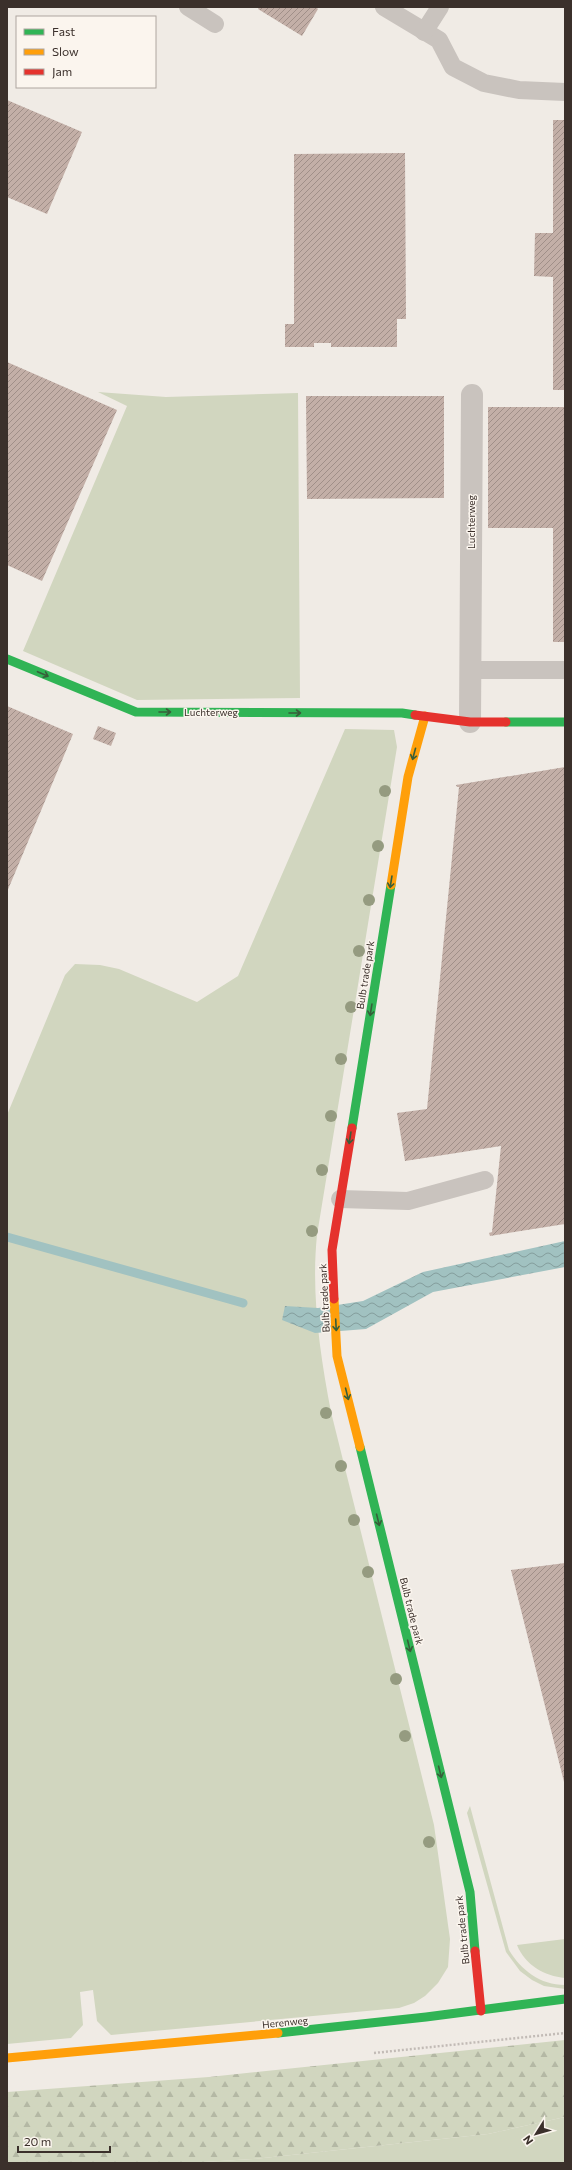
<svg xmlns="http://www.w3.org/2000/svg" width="572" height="2170" viewBox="0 0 572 2170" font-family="Commissioner,sans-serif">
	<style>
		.grass { fill: #d1d6bf }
		.forest { fill: url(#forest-firs) }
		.water { fill: url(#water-waves) }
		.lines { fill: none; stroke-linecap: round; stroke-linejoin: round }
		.stream { stroke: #a1c2c1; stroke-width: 9 }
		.building { fill: url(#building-hatch) }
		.path { stroke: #c2bbb6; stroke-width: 2.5; stroke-dasharray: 2 2; stroke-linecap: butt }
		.lane { stroke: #c9c3be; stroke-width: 18 }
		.street { stroke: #c9c3be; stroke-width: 22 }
		.fast { stroke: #30b455; stroke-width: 9 }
		.slow { stroke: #ff9f0a; stroke-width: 9 }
		.jam { stroke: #e5322d; stroke-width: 9 }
		.tree { fill: #959b80 }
		.oneway { stroke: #375e3a }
		.labels { text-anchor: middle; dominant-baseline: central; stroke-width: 3; stroke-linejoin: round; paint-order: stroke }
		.street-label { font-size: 10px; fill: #3b302b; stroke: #fbf5ee }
	</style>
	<defs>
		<pattern id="forest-firs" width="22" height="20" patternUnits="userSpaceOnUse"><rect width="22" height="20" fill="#d1d6bf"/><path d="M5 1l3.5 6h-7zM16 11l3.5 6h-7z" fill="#b4b8a4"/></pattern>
		<pattern id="water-waves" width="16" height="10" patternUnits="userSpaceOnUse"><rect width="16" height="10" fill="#a1c2c1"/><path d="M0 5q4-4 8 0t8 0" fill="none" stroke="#849e9d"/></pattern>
		<pattern id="building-hatch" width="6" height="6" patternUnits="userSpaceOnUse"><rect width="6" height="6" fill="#c3afa7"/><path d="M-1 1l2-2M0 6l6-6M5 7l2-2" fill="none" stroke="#a08f88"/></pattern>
	</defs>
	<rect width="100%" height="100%" fill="#f0ebe5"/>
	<g class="grass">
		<path d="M98,392L166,397L298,393L300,698L137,700L23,651L127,406Z"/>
		<path d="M345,729L394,730L397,747L317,1235C311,1294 320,1354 331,1412L434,1825L450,1939L448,1967L438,1983L425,1996L414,2003L399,2008L111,2035L97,2021L93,1990L80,1992L83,2025L71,2038L7,2044V1115L65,975L75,964L100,965L119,969L197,1002L238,976Z"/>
		<path d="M470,1806L509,1950C521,1970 540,1985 565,1985V1989L544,1986L532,1980L520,1971L506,1952L467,1813Z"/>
		<path d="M565,1939V1978C544,1976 525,1965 517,1945Z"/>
		<path d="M565,2117V2163H187L253,2159L488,2134Z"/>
	</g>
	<path class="forest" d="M565,2040V2117L488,2134L253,2159L188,2163H7V2092L209,2077Z"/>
	<path class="water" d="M565,1241V1267L433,1292L366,1329L315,1333L282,1320L285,1306L318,1308L363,1301L423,1272Z"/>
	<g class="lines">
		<path class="stream" d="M7,1237L243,1303"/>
	</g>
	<g class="building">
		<path d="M259,7H316L318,9L302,36L258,9Z"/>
		<path d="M7,100L82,132L47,214L7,197Z"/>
		<path d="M553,120H565V390H553V277L534,276L535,233H553Z"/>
		<path d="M405,153L406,319H397V347H331V343H314V347H285V324H294V154Z"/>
		<path d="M7,362L117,410L42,581L7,565Z"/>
		<path d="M306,396H444V498L307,499Z"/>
		<path d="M488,407H565V642H553V528H488Z"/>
		<path d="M7,706L73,734L7,892Z"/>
		<path d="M98,726L116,733L111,746L93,739Z"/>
		<path d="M565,767V1224L490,1236L489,1233L492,1232L501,1146L405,1161L397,1113L427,1109L459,787H457L456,785Z"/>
		<path d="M565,1563V1782H564L511,1570Z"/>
	</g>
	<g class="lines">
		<path class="path" d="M374,2053L565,2033"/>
		<g class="lane">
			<path d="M188,7L215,24"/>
			<path d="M384,7L439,40L453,67L484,83L519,90L565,92"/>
			<path d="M424,32L440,7"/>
			<path d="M470,670H565"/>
			<path d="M340,1199L408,1201L485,1180"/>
		</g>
		<path class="street" d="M470,722L472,395"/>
		<g class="fast">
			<path d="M7,659L136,712L402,713L415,715"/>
			<path d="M506,722H565"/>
			<path d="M352,1128L391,885"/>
			<path d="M360,1447L470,1892L475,1951"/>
			<path d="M278,2033L426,2017L565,1999"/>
		</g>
		<g class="slow">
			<path d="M391,885L408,777L425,716"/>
			<path d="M334,1299L337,1356L360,1447"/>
			<path d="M7,2058L278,2033"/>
		</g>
		<g class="jam">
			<path d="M415,715L470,722H506"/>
			<path d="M334,1299L332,1250L352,1128"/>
			<path d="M475,1951L481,2011"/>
		</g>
	</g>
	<g class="tree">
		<circle cx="385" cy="791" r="6"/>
		<circle cx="378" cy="846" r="6"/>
		<circle cx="369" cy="900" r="6"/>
		<circle cx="359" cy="951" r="6"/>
		<circle cx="351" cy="1007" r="6"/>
		<circle cx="341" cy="1059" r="6"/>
		<circle cx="331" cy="1116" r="6"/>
		<circle cx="322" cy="1170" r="6"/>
		<circle cx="312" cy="1231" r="6"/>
		<circle cx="326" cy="1413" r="6"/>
		<circle cx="341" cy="1466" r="6"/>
		<circle cx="354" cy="1520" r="6"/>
		<circle cx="368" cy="1572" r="6"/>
		<circle cx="396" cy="1679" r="6"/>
		<circle cx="405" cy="1736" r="6"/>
		<circle cx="429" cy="1842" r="6"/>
	</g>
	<defs><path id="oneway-shaft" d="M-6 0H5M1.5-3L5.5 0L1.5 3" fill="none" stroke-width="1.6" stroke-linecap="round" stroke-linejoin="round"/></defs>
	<g class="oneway">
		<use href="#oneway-shaft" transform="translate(43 674) rotate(23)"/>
		<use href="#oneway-shaft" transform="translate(165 712)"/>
		<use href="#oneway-shaft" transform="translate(295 713)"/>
		<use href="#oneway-shaft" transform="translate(414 754) rotate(105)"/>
		<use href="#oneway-shaft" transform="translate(391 882) rotate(99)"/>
		<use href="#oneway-shaft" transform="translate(371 1010) rotate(99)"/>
		<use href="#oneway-shaft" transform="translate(350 1138) rotate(99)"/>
		<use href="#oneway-shaft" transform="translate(336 1325) rotate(87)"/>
		<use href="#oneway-shaft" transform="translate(347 1394) rotate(76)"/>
		<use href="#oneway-shaft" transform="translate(378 1520) rotate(76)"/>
		<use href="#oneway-shaft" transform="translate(409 1646) rotate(76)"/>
		<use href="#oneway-shaft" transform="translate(440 1772) rotate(76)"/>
	</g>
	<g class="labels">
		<g class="street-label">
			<text transform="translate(471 522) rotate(-90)">Luchterweg</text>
			<text x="211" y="712">Luchterweg</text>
			<text transform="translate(365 975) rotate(-81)">Bulb trade park</text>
			<text transform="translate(324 1298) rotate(-93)">Bulb trade park</text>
			<text transform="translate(412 1611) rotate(76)">Bulb trade park</text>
			<text transform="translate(462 1930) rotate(-96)">Bulb trade park</text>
			<text transform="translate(285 2022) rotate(-6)">Herenweg</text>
		</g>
	</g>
	<rect width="572" height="2170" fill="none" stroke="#3b302b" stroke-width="16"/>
	<rect x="16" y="16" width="140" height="72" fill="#fbf5ee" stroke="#aea6a0"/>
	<rect x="24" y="29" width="20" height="6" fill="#30b455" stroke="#aea6a0"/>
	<text x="52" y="36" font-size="12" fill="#3b302b">Fast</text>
	<rect x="24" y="49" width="20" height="6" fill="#ff9f0a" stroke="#aea6a0"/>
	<text x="52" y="56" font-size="12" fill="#3b302b">Slow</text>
	<rect x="24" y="69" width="20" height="6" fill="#e5322d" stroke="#aea6a0"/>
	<text x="52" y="76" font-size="12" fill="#3b302b">Jam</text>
	<g transform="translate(536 2134) rotate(233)" stroke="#fbf5ee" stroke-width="3" paint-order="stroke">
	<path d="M0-3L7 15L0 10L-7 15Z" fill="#3b302b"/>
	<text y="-6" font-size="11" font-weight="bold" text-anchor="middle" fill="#3b302b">N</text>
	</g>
	<path d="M18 2146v6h92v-6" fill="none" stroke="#3b302b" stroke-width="2"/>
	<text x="24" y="2146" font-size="12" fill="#3b302b" stroke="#fbf5ee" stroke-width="3" paint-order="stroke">20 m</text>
</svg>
